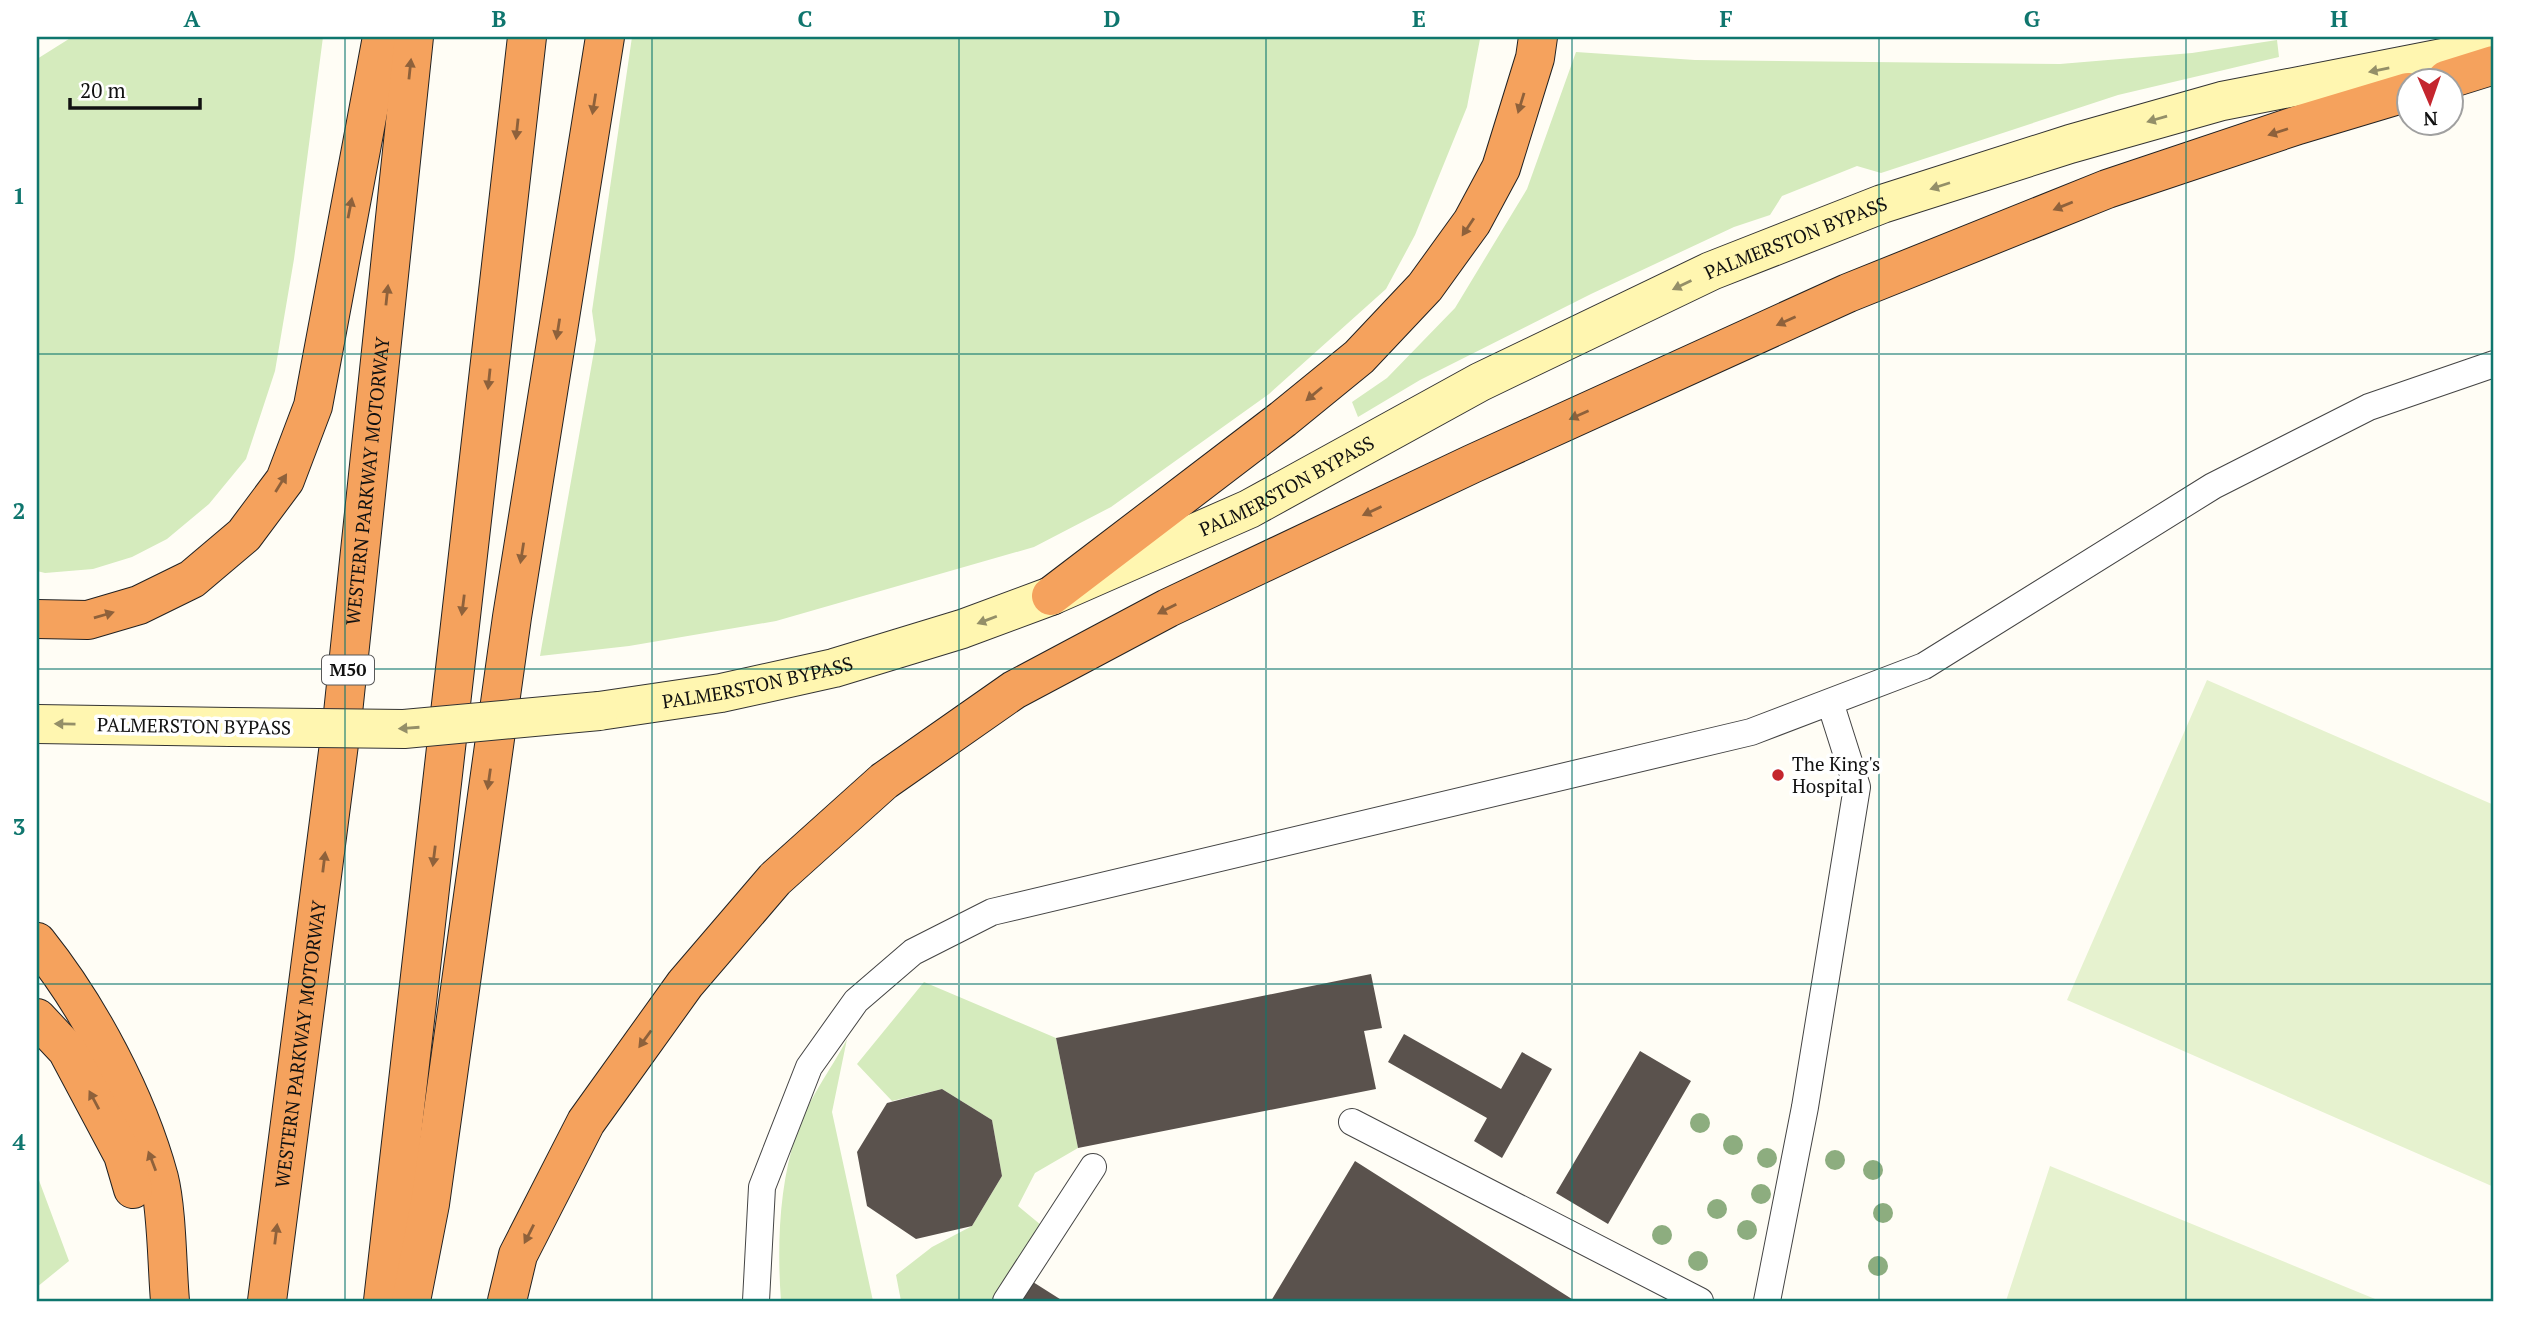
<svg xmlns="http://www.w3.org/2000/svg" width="2531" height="1338" viewBox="0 0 2531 1338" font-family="'PT Serif',serif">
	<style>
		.green { fill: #d5ebbd }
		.pitch { fill: #e6f2cf }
		.building { fill: #5a524d }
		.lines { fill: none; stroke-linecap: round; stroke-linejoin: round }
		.lane-casing { stroke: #444; stroke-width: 28 }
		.secondary-casing { stroke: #333; stroke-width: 40 }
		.highway-casing { stroke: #222; stroke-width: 40 }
		.lane { stroke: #fff; stroke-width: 26 }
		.secondary { stroke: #fff6b0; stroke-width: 38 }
		.highway { stroke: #f5a25d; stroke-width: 38 }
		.secondary-bridge-casing { stroke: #333; stroke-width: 40; stroke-linecap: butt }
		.secondary-bridge { stroke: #fff6b0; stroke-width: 38 }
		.tree { fill: #8dad7f }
		.oneway { fill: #8e613b }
		.oneway2 { fill: #948f68 }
		.grid { fill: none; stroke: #0f766e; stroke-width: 2; stroke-opacity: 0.55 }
		.poi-dot { fill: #c4262e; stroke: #fff; stroke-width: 2.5 }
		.labels { text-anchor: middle; stroke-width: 7; stroke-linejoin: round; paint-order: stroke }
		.shield { fill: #fff; stroke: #585858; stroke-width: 2 }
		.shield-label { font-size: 18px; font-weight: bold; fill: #111 }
		.street-label { font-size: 19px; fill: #111; stroke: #fff }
		.poi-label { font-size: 19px; fill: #111; stroke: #fff; text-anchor: start }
		.neatline { fill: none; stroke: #0f766e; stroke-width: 2.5 }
		.grid-label { font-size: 23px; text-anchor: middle; font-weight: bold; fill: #0f766e }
	</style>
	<rect width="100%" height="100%" fill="#fffdf5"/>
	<path class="green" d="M72,37H323L294,259L275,371L246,459L209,504L167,539L132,557L93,569L45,573L37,571V59Z
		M632,37H1466L1480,39L1467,107L1415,235L1386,289L1269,394L1111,507L1034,547L776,621L629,646L540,656L596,340L592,311Z
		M2277,40L2279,57L2118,95L1881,173L1857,166L1782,196L1770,215L1734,227L1591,294L1420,380L1358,417L1352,402L1387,378L1455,308L1527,189L1576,52L1695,60L2060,64L2192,53Z
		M924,982L1056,1038L1078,1148L1035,1173L1018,1206L1041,1225L993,1301H901L896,1275L932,1247L972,1226L1002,1176L992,1120L942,1089L892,1101L857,1064Z
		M847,1039L832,1112L873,1301H781C777,1248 779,1186 796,1135C805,1104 832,1068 847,1039Z
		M37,1175L69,1261L37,1287Z"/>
	<path class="pitch" d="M2207,680L2494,805V1187L2067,1000Z
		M2050,1166L2380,1301H2006Z"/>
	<path class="building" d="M1371,974L1382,1028L1364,1031L1376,1089L1078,1148L1056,1038Z
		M1404,1034L1501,1089L1522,1052L1552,1069L1502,1158L1474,1141L1487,1118L1388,1062Z
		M1640,1051L1691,1081L1608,1224L1556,1193Z
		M942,1089L992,1120L1002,1176L972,1226L916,1239L867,1206L857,1152L887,1103Z
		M1355,1161L1575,1301H1271Z
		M1033,1282L1063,1301H1021Z"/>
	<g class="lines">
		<g class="lane-casing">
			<path id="lane" d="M1352,1122L1700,1301
				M756,1301L762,1187L809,1067L856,1001L913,952L992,912L1751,732L1924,666L2213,486L2369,407L2494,364
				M1006,1301L1093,1167
				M1767,1301L1805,1107L1857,787L1830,702"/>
		</g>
		<g class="secondary-casing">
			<g id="secondary">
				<path id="s1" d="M599,711L721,693L834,668L962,629L1051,596L1249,509L1480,382L1711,271L1882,204L2070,144L2222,101L2494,48"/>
				<path d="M37,724L231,727"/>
			</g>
		</g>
		<g class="highway-casing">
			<g id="highway">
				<path d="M2446,80L2494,65"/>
				<path d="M1051,596L1283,419L1359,357L1425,287L1472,222L1501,168L1535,58L1538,37"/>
				<path d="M37,619L88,620L139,605L192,579L244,535L285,480L313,406L382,37"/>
				<path d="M37,942C89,1007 137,1097 159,1178C167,1210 167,1267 170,1301"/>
				<path d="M37,1018L67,1050L123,1155L133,1189"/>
				<path id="s2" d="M267,1301L343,713L414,37"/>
				<path d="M383,1301L527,37"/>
				<path d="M411,1301L430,1204L512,617L605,37"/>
				<path d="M507,1301L518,1255L586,1122L685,984L775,879L884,781L1014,690L1168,608L1472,464L1848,293L2107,189L2298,125L2408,92"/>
			</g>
		</g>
		<use href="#lane" class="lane"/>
		<use href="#secondary" class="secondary"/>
		<use href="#highway" class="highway"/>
		<g class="secondary-bridge-casing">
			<path id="secondary-bridge" d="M231,727L404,729L599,711"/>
		</g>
		<use href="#secondary-bridge" class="secondary-bridge"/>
	</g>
	<g class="tree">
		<circle cx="1700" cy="1123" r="10"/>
		<circle cx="1733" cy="1145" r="10"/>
		<circle cx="1767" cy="1158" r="10"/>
		<circle cx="1835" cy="1160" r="10"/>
		<circle cx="1873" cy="1170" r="10"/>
		<circle cx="1761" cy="1194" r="10"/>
		<circle cx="1717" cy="1209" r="10"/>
		<circle cx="1883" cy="1213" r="10"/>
		<circle cx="1747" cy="1230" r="10"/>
		<circle cx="1662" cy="1235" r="10"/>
		<circle cx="1698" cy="1261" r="10"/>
		<circle cx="1878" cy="1266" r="10"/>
	</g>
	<defs><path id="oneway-solid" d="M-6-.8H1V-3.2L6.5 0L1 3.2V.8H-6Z" transform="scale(1.75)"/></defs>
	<g class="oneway">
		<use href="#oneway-solid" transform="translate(410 69) rotate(-84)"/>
		<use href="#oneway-solid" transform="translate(1521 103) rotate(107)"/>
		<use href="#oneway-solid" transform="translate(594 104) rotate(99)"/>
		<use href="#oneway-solid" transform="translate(517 129) rotate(96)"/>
		<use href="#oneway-solid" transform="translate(2278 132) rotate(162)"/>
		<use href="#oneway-solid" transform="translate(2063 206) rotate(158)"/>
		<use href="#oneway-solid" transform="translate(350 208) rotate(-79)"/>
		<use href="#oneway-solid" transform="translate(1468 227) rotate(124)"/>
		<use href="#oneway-solid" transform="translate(387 295) rotate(-84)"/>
		<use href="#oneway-solid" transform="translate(1786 321) rotate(156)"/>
		<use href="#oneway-solid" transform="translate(558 329) rotate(99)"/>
		<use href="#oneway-solid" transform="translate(489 379) rotate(96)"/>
		<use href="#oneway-solid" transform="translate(1314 394) rotate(140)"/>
		<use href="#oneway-solid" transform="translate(1579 415) rotate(156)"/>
		<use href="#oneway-solid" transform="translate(281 483) rotate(-58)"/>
		<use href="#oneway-solid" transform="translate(1372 511) rotate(155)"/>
		<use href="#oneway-solid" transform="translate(522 553) rotate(99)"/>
		<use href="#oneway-solid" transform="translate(463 605) rotate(97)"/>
		<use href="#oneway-solid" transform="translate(1167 609) rotate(153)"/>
		<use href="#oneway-solid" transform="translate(104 615) rotate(-16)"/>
		<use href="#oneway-solid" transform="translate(489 779) rotate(98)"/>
		<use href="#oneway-solid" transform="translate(434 856) rotate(97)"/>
		<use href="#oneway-solid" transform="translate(324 862) rotate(-83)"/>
		<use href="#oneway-solid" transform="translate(645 1039) rotate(126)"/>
		<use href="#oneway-solid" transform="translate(94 1100) rotate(-118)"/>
		<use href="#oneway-solid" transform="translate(152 1161) rotate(-111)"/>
		<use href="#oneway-solid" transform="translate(276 1234) rotate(-83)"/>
		<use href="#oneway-solid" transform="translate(529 1234) rotate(117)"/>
	</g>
	<g class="oneway2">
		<use href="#oneway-solid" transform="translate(2379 70) rotate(169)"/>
		<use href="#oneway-solid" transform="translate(2157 119) rotate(164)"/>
		<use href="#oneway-solid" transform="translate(1940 186) rotate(162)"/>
		<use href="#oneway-solid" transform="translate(1682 285) rotate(154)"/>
		<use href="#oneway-solid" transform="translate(987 620) rotate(159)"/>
		<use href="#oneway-solid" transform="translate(65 724) rotate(-179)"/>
		<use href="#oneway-solid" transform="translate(409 728) rotate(176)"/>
	</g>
	<path class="grid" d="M345,37V1301M652,37V1301M959,37V1301M1266,37V1301M1572,37V1301M1879,37V1301M2186,37V1301M37,354H2494M37,669H2494M37,984H2494"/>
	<circle class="poi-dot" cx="1778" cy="775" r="7"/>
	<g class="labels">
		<rect class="shield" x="322" y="655.5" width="52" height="29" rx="5"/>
		<g class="shield-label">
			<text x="348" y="676">M50</text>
		</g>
		<g class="street-label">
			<text dy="7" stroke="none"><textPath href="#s1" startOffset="1295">PALMERSTON BYPASS</textPath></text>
			<text dy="7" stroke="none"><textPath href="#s2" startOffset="826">WESTERN PARKWAY MOTORWAY</textPath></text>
			<text dy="7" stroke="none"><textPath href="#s1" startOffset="728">PALMERSTON BYPASS</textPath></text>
			<text dy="7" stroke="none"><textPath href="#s1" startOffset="161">PALMERSTON BYPASS</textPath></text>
			<text transform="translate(194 726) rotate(1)" y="7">PALMERSTON BYPASS</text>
			<text dy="7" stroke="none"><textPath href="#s2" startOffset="259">WESTERN PARKWAY MOTORWAY</textPath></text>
		</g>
		<g class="poi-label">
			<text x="1792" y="771">The King's<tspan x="1792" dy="22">Hospital</tspan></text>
		</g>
	</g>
	<rect width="2531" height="1338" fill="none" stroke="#ffffff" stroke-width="77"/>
	<g transform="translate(2430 102) rotate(178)"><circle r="33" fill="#ffffff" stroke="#a0a0a0" stroke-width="2"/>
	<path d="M0-5L12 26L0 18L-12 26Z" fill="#c4262e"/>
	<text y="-10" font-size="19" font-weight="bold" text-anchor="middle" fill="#111111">N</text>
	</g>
	<path d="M70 98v10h130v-10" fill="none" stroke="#111111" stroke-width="3.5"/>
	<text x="80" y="98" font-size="21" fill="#111111" stroke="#ffffff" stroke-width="5" paint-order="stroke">20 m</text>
	<rect x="38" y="38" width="2454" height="1262" class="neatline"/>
	<g class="grid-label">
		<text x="192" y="27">A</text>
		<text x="499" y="27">B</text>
		<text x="805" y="27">C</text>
		<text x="1112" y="27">D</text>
		<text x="1419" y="27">E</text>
		<text x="1726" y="27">F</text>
		<text x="2032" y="27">G</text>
		<text x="2339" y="27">H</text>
		<text x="19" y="204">1</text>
		<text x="19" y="519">2</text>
		<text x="19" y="835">3</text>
		<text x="19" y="1150">4</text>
	</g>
</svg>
